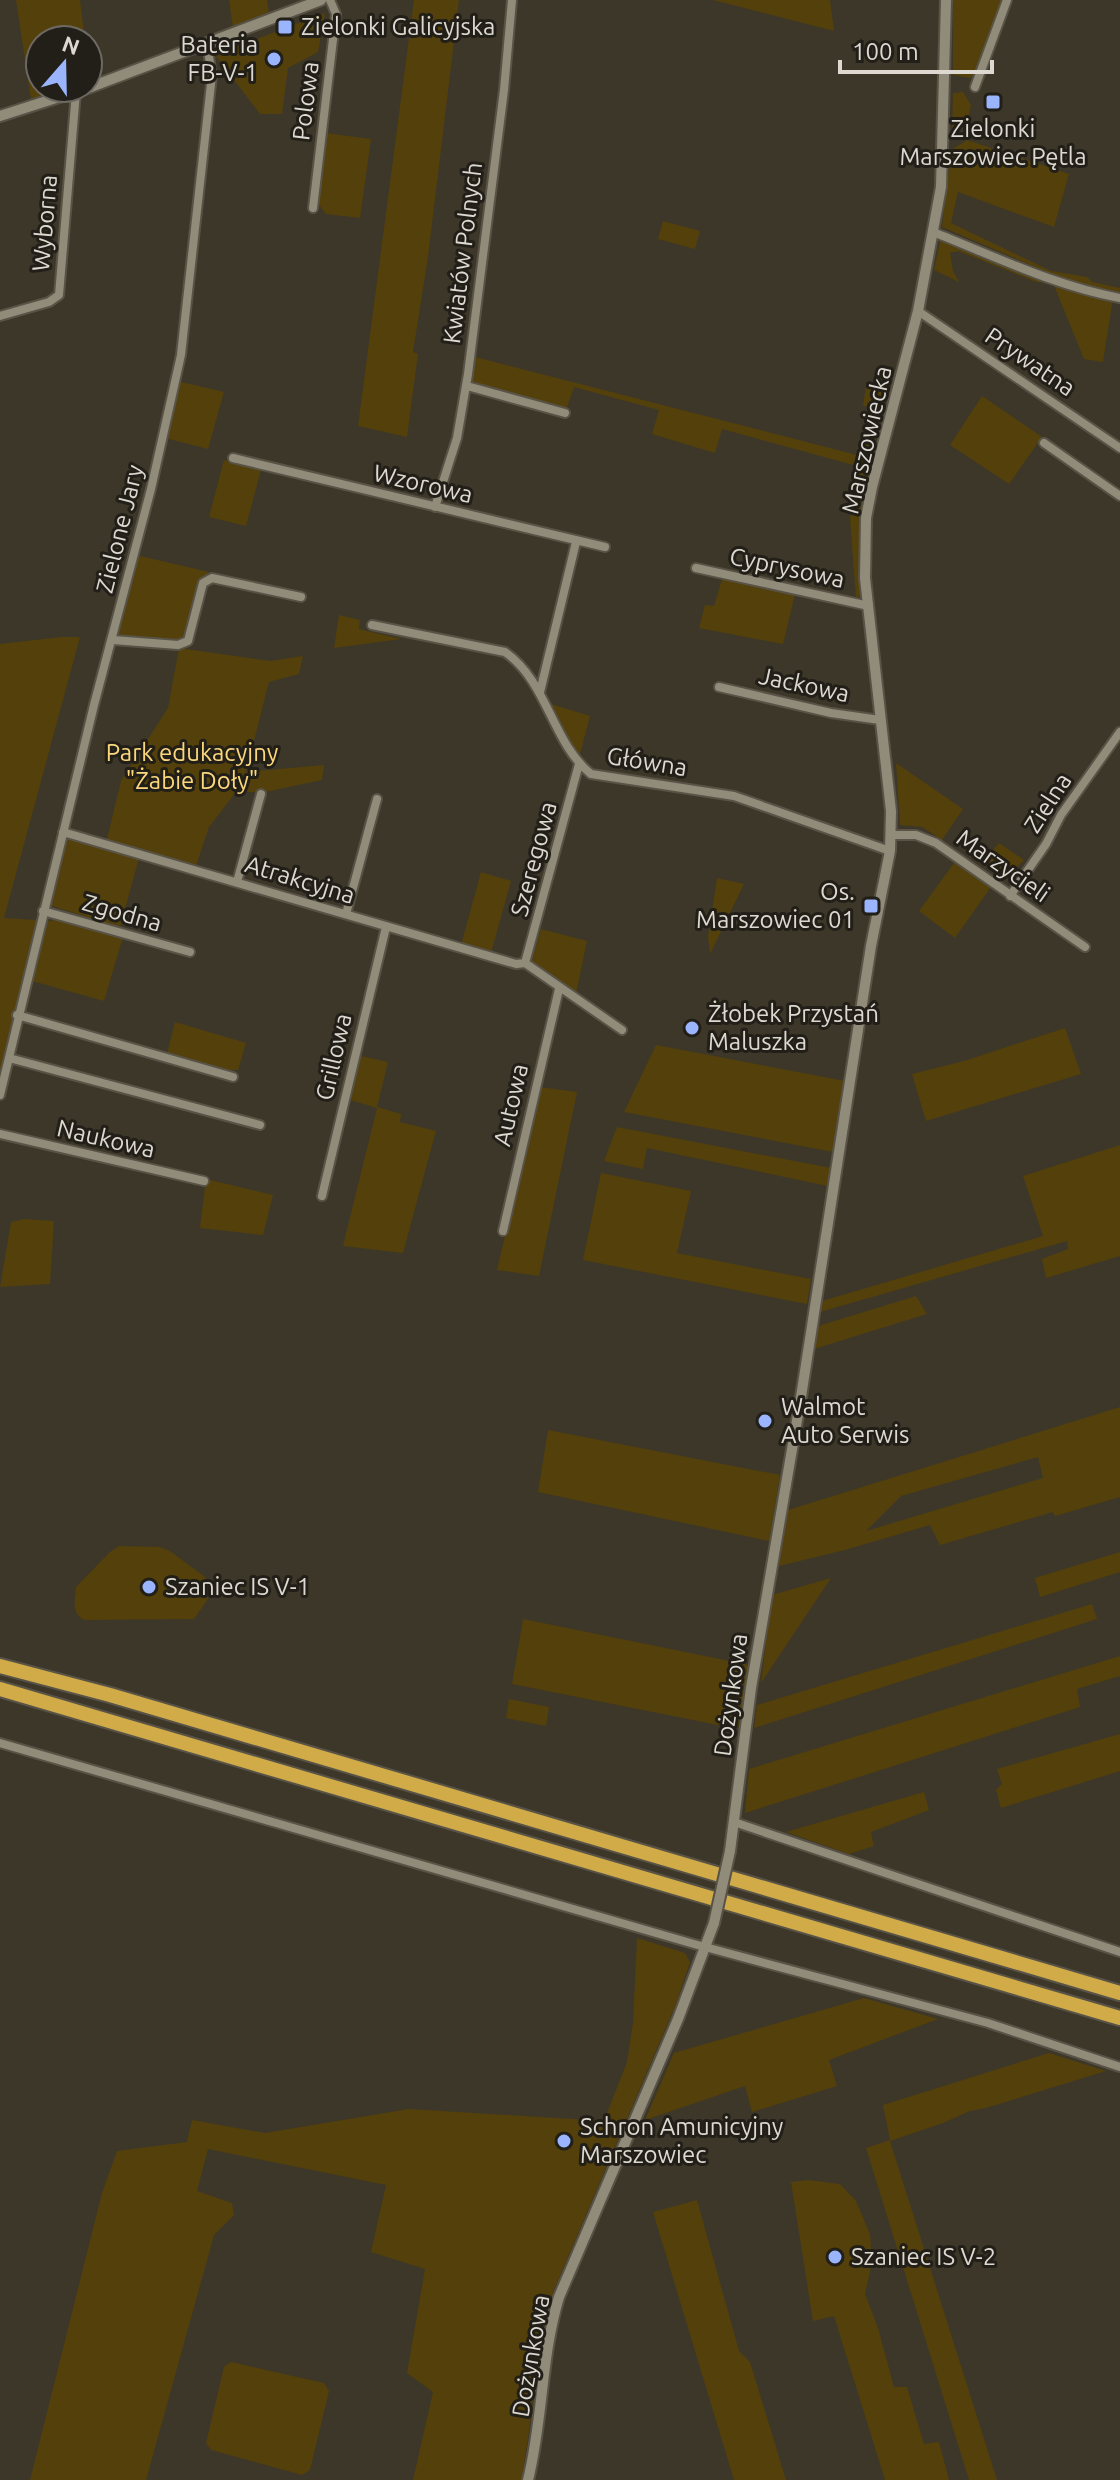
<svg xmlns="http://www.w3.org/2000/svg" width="1120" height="2480" viewBox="0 0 1120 2480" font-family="Ubuntu,sans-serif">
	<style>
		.green { fill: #53400a; fill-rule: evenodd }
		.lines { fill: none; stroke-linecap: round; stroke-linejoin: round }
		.minor-casing { stroke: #585346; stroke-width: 12 }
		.tertiary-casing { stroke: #585346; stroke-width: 14 }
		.motorway-casing { stroke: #585346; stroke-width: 18 }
		.minor { stroke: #918b7a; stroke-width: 8 }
		.tertiary { stroke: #918b7a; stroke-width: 10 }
		.motorway { stroke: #d0ab47; stroke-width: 14 }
		.tertiary-bridge-casing { stroke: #585346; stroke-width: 14; stroke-linecap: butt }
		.tertiary-bridge { stroke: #918b7a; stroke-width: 10 }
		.poi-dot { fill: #9ab5fd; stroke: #221f19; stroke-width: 3 }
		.labels { text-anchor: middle; stroke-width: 6; stroke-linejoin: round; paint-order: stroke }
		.poi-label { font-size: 24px; fill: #ddd9d0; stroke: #221f19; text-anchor: start }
		.street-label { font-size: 24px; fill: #ddd9d0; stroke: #221f19 }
		.park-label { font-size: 24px; fill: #fbd77c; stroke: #221f19 }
	</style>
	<rect width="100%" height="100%" fill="#3d3729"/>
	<path class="green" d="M16,0H80L85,40H40V88H66L31,99Z
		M229,0H267L269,14L233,28Z
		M414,0H459L428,257L413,352L418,354L407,437L358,426Z
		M713,0H830L834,31Z
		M953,0H1003L977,72L970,78L953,75Z
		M325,13L318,52L288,68L282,114H260L215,55Z
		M963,92L971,105L968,121L952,134L953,93Z
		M325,133L371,139L360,218L326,214L316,201Z
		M967,140L1069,174L1054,227L958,192L951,223L1051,271L1087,277L1092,282L1120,288V293L1073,283L942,227L951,150Z
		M663,221L700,231L695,249L658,239Z
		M941,237L1113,298L1103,362L1084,359L1053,283L1036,282L958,251L950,253L953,271L959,282L934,270Z
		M475,357L861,456L873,410L863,405L867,381L889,387L863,490L859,521L862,595L856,598L850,519L857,466L722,429L715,453L652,434L659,410L574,387L566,410L470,382Z
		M177,381L224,392L208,449L165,438Z
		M982,396L1042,437L1009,484L950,445Z
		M224,460L261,470L246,526L209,517Z
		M136,555L209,572C188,589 197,626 177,643L120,636L118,631Z
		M722,579L795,594L783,644L699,628L705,605L714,606Z
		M339,615L360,620L359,629L401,639L334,648Z
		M62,637H80L4,918L37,920L0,1072V644Z
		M179,648L270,661L303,656L299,674L269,682L246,772L324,765L322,780L265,792H236L209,827L196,866L107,839L121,781L168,708Z
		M551,704L590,716L579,758L553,708Z
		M896,763L963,809L942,840L922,827L900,825Z
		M67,837L139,858L120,927L49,905Z
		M999,843L1024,860L1010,875L1002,874L989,863L991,853Z
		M954,863L991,887L955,938L919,911Z
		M481,872L511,881L491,953L461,945Z
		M717,878L744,884L710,954L708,937Z
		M57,920L123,937L104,1001L32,981L48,921Z
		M541,929L587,941L576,994L531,963Z
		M175,1022L246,1043L238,1070H225L167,1054Z
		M1065,1028L1081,1074L926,1121L912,1074L964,1061Z
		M656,1045L845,1081L833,1152L624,1112Z
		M357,1055L388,1062L377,1107L401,1114L400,1122L436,1131L403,1253L343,1246L377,1108L347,1099Z
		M540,1087L577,1092L539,1276L497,1270Z
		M617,1127L831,1168L828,1186L647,1148L643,1169L604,1161Z
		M1120,1145V1256L1046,1278L1042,1259L1068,1249L1067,1241L820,1312L822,1301L1043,1236L1023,1176Z
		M601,1173L691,1191L677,1253L811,1279L807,1304L583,1260Z
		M206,1179L273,1195L263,1235L200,1228Z
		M24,1219L54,1221L50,1284L0,1287L11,1222Z
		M916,1296L927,1314L814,1349L818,1326Z
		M1120,1407V1497L1055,1516L1053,1512L940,1545L930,1525L845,1550L779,1566L788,1510ZM1038,1457L1043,1478L866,1531L901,1496Z
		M548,1430L780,1475L769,1541L538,1492Z
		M119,1546L160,1547L170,1551L205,1577L210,1591L208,1599L194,1619L84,1620C71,1613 75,1600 76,1587L110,1552Z
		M1120,1552V1572L1040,1597L1035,1578Z
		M831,1578L761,1683L772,1595Z
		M1092,1604L1097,1619L754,1728L757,1705Z
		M523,1619L749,1665L738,1729L512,1684Z
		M1120,1656V1676L1077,1689L1080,1707L745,1813L749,1769Z
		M509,1699L549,1707L546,1726L506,1718Z
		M1120,1734V1771L1001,1808L996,1790L1002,1784L997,1769Z
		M924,1792L929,1810L871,1832L874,1846L849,1854L786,1832Z
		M637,1938L685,1953L690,1962L676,2004L553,2292C534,2353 534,2417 521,2480H413L433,2392L407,2373L425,2269L371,2252L386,2185L208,2149L197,2191L232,2203L234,2215L214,2235L146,2480H30L102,2193L117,2151L187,2142L192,2120L265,2133L409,2109L604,2121L627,2062L633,2023Z
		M864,1998L938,2019L829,2060L837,2086L752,2112L745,2086L645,2120L674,2053Z
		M1049,2053L1106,2071L986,2108L970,2111L943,2123L890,2141L997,2480H969L866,2148L890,2140L883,2105Z
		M808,2180L840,2184L856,2201L870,2234L872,2262L865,2294L878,2328L894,2387H907L924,2444L939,2442L949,2480H885L834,2316L813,2321L791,2182Z
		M697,2200L739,2351L750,2362L786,2480H734L653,2212Z
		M231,2362L324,2383L329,2391L310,2470L302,2475L211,2450L206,2443L224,2367Z"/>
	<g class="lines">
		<g class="minor-casing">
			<path id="minor" d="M975,87L1007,0
				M313,208L336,14L330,0
				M933,232C994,256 1055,286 1120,298
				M918,311L1120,448
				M0,316L49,302L59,295L76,92
				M467,386L565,413
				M1044,443L1120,496
				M233,458L605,547
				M435,507L457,438L468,374L504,90L512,0
				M696,568L869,606
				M372,625L505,652C548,682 552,743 591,774L734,796L890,851
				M113,640L178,645L188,641L203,583L212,578L301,597
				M719,687L831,713L880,720
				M540,692L576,542
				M63,832L516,964L525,963
				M892,835H916L936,843L1085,947
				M237,882L261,794
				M1010,896L1046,844L1061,815L1120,732
				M43,911L190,952
				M346,914L377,799
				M525,963L579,764
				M525,963L622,1030
				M17,1015L233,1077
				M9,1058L260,1125
				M0,1095L94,705L151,489L181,355L212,75L207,45
				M0,1134L204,1181
				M322,1196L386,927
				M503,1231L559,989
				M0,1743L694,1944L988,2023L1120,2067
				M734,1822L1120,1952"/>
		</g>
		<g class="tertiary-casing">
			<path id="tertiary" d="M88,88L321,0
				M0,116L87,88
				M730,1851L751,1688L801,1397L871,946L890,851L891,811L865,578L866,518L872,487L918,311L941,187L946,0
				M528,2480C543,2420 541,2356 559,2297L678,2019L714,1923"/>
		</g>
		<g class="motorway-casing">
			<path id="motorway" d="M0,1666L110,1695L1120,1993
				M0,1689L1120,2018"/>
		</g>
		<use href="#minor" class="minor"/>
		<use href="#tertiary" class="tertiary"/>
		<use href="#motorway" class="motorway"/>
		<g class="tertiary-bridge-casing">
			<path id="tertiary-bridge" d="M714,1923L730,1851"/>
		</g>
		<use href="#tertiary-bridge" class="tertiary-bridge"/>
	</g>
	<g class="poi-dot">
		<rect x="277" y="19" width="16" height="16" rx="4"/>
		<circle cx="274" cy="59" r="8"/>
		<rect x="985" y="94" width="16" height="16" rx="4"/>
		<rect x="863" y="898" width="16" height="16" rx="4"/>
		<circle cx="692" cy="1028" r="8"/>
		<circle cx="765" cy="1421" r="8"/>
		<circle cx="149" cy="1587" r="8"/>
		<circle cx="564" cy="2141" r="8"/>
		<circle cx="835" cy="2257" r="8"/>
	</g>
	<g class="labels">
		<g class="poi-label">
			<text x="301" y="35">Zielonki Galicyjska</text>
			<text x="258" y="53" text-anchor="end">Bateria<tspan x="258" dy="28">FB-V-1</tspan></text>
			<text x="993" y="137" text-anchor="middle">Zielonki<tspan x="993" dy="28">Marszowiec Pętla</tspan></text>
			<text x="855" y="900" text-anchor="end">Os.<tspan x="855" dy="28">Marszowiec 01</tspan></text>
			<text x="708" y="1022">Żłobek Przystań<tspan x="708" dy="28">Maluszka</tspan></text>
			<text x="781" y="1415">Walmot<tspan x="781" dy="28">Auto Serwis</tspan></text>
			<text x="165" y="1595">Szaniec IS V-1</text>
			<text x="580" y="2135">Schron Amunicyjny<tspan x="580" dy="28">Marszowiec</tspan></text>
			<text x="851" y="2265">Szaniec IS V-2</text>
		</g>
		<g class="street-label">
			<text transform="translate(306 101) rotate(-83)" y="8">Polowa</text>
			<text transform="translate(45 223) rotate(-85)" y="8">Wyborna</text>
			<text transform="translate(463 253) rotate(-83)" y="8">Kwiatów Polnych</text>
			<text transform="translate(1030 362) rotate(34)" y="8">Prywatna</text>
			<text transform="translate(867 440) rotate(-77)" y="8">Marszowiecka</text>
			<text transform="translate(423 484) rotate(13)" y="8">Wzorowa</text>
			<text transform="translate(120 529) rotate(-76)" y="8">Zielone Jary</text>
			<text transform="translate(787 568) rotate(12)" y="8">Cyprysowa</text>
			<text transform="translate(804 685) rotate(12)" y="8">Jackowa</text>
			<text transform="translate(647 762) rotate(9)" y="8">Główna</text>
			<text transform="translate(1048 803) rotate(-57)" y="8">Zielna</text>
			<text transform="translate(534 859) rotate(-75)" y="8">Szeregowa</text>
			<text transform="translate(1003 866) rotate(35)" y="8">Marzycieli</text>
			<text transform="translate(300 880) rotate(17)" y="8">Atrakcyjna</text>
			<text transform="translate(122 913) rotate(16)" y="8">Zgodna</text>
			<text transform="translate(334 1057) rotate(-77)" y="8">Grillowa</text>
			<text transform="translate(511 1105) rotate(-77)" y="8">Autowa</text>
			<text transform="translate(106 1139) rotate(13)" y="8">Naukowa</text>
			<text transform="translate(731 1695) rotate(-82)" y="8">Dożynkowa</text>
			<text transform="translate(531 2356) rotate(-80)" y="8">Dożynkowa</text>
		</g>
		<g class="park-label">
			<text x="192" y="761">Park edukacyjny<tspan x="192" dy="28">"Żabie Doły"</tspan></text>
		</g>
	</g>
	<g transform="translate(64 64) rotate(20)"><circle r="38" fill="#221f19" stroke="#6d6962" stroke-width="2"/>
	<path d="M0-6L14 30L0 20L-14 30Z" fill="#9ab5fd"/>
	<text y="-12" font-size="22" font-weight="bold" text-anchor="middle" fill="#ddd9d0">N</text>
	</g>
	<path d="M840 60v12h152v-12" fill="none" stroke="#ddd9d0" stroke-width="4"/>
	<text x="852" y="60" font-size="24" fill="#ddd9d0" stroke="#221f19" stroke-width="6" paint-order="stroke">100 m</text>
</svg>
